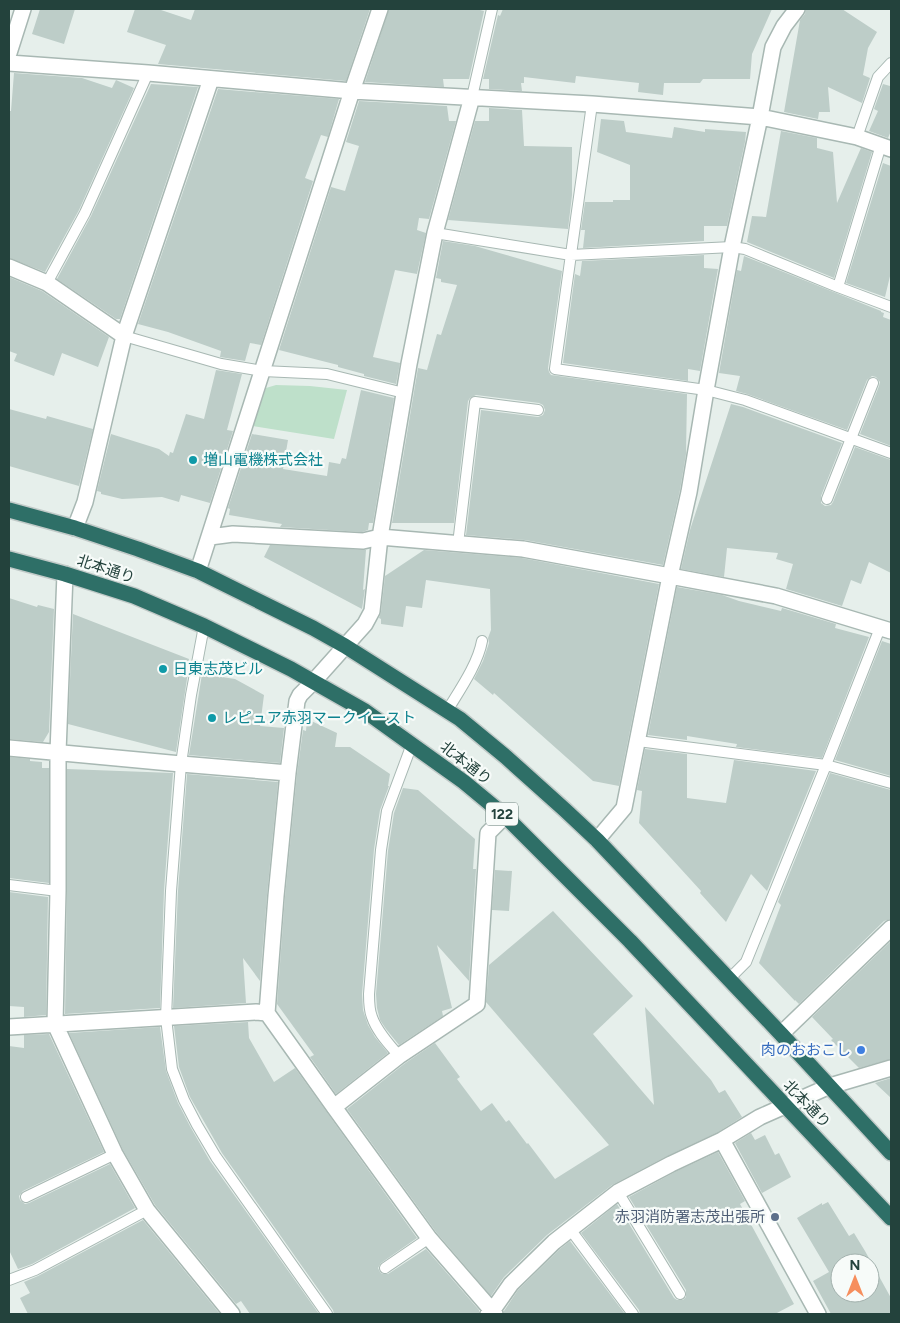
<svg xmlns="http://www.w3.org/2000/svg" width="900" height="1323" viewBox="0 0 900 1323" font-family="Figtree,'Noto Sans JP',sans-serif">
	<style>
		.green { fill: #bee0ca }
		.building { fill: #bdcdc8; fill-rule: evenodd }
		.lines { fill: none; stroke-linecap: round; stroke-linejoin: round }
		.lane-casing { stroke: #a8b8b3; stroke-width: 12 }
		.street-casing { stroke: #a8b8b3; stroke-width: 18 }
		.highway-casing { stroke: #c1cac8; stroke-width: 18 }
		.lane { stroke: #fff; stroke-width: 10 }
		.street { stroke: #fff; stroke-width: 15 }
		.highway { stroke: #2e6f67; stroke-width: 15 }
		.culture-dot { fill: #0f9aa8; stroke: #f7fbf9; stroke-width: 2 }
		.shop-dot { fill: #3f7fe0; stroke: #f7fbf9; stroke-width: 2 }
		.service-dot { fill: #5c6f8a; stroke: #f7fbf9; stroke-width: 2 }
		.labels { text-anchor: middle; stroke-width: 4.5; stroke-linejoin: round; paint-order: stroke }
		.shield { fill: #f7fbf9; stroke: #637a75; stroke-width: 1 }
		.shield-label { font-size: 14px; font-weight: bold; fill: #23423c }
		.culture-label { font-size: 15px; fill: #0d838f; stroke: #f7fbf9; text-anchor: start }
		.street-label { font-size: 15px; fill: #23423c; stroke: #f7fbf9 }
		.shop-label { font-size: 15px; fill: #366cbe; stroke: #f7fbf9; text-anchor: end }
		.service-label { font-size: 15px; fill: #4e5e75; stroke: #f7fbf9; text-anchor: end }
	</style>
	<rect width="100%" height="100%" fill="#e6efeb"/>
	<path class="green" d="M276,385L310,386L347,390L334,439L253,426L266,388Z"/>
	<path class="building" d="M40,9H75L64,44L32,34Z
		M135,9H158L191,20L195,9H370L346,81L158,64L166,45L127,32Z
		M389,9H476L484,11L469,79H443L444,87L365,82Z
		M503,9H579L584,10L772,9L752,54L750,79H703L700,83H664L663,95L638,92L639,83L576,76L575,83L524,77V83H521L522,91L489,89V79H483L498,15L500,16Z
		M806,9H842L877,32L868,48L863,75L870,78L862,103L828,87L830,112H819L818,119L784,112L800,20L805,14Z
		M14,73L82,78L112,88L116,80L134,88L79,210L45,272L9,258V111H11Z
		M891,83V131L888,138L869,131L878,111L874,109L883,84L890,86Z
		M151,84L198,87L120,319H116L57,279L91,216Z
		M218,89L339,99L328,137L321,135L305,178L313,181L261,345L250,343L245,361L220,357L221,351L168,332L138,324Z
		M359,101L447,106L449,121H456L429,219L419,218L417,230L426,233L417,274L395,270L373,357L400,363L396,384L364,376V374L338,367V365L279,350L331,187L345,191L359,146L346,142Z
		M489,108L522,110L524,146L572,147V195L568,229L448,220L475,121H489Z
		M601,119L624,121L626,132L672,138L674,127L705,132V129L746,132L745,142L727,226H704V241L583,248L585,230H581L585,202H613V200H630V165L597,152Z
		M781,131L817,138V148L833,152L837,203L861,148L872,152L834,278L747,242L752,216L766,217Z
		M883,163L891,166V272L885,297L846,283Z
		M443,241L475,246L562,271L548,368L549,372L551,375L687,394L686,454L680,490L663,565L525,540L466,535L481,410L538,417L543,415L545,410L543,405L539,403L476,395L470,398L468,401L454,523H392L418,368L427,370L437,334L441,335L457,285L441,282V279L436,278Z
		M704,255V268L718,269L700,371L688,369V381L563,363L575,274L580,276L582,261Z
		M744,256L881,311V312L884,313L883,317L891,320V446L860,434L879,386L880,382L876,377L872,376L867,380L847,430L747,394L736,391L740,376L719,373L737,270L741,271Z
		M9,277L42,291L109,337L98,367L62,353L54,376L14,361L17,354L9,351Z
		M216,370L242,374L227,430L233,431L210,503L181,495L179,502L162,497L122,499L101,494V492L97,491L111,434L159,449L169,456L170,452L173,453L186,414L204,419Z
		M361,390L394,398L373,523H369L368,530L362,532L280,527L282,524L229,515L230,509L228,508L252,434L288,440L283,469L327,476L329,462L340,464L342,458L346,459Z
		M731,404L743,407L842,443L821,496V503L825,506L831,505L833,502L855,447L891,460V573L869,562L861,584L851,580L842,606L786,589L793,564L776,559L778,553L727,548L724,577L681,569L690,530Z
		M9,409L46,419L47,416L93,429L79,486L9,466Z
		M270,545L366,550L363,590L365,589L362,609L264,557Z
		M424,550L522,558L659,584L619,786L593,781L494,693L493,695L474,679L483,661L489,643L488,638L491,630L490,589L426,580L422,608L406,606L403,627L381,624V619L379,618L381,612L385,576Z
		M677,587L722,595L739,601L781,611L782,608L836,624L835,628L869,637L822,758L736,747L737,744L687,736V740L648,735Z
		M9,598L37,607L38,605L54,609L49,732L43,742L9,739Z
		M73,614L189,659L186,671L188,672L176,752L68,724Z
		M882,641L891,644V776L835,760Z
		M202,674L235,679L264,695L260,726L284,728L280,763L189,755Z
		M307,719L337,733L335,747H350L390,774L388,786H389L380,810L374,849L362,994L363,1010L368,1025L375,1037L388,1053L336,1094L310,1057L314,1055L277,1004L285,897L297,774L303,730L306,731Z
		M645,749L687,754V798L726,803L734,760L816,771L767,891L751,874L726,922L700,893L701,891L639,823L642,791L637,790Z
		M9,757L30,759V761L42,762V768H49V883L9,878Z
		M67,769L173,773L164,890L160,1008L65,1014L67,891Z
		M830,773L891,790V919L884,921L799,1004L795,1000V1001L759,963L781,905L778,902Z
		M187,774L278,782L267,895L260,981L243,958L246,1003L173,1008L178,891Z
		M403,788L418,790L475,839L473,869H476L469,981L437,945L452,1008L442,1011L443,1016L399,1045L386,1029L380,1020L377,1008L376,994L388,851L394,813Z
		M495,870L512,871L509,911L492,910Z
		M9,892L48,897L46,1015L24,1017V1007L9,1006Z
		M553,911L633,996L593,1034L654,1105L645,1007L711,1080L719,1093L725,1090L742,1117L718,1132L667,1156L612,1185L547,1235L504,1277L491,1296L436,1232L347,1109L404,1064L435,1043L460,1077L457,1079L481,1111L492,1103L506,1122L509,1120L527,1144L528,1143L555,1179L609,1145L486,1002L489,965Z
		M891,941V1059L859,1068L831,1040L833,1039L812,1017Z
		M248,1022L249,1038L274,1082L295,1068L417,1238L381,1263L378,1268L380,1272L382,1274H388L426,1249L479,1310V1314H334L333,1310L222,1153L190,1097L179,1067L174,1026Z
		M160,1027L166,1071L178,1103L191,1128L210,1161L319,1314H250L241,1301L236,1304L155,1205L123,1150L69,1033Z
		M49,1034L104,1152L23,1191L19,1196L20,1200L25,1204L29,1203L110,1164L135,1208L32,1264L18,1269L9,1250V1046L24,1048V1035Z
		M891,1078V1098L875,1083Z
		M751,1133L755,1140L765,1135L775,1155L779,1153L791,1177L762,1193L735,1143Z
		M718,1152L745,1201L740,1204L794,1304L775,1314H640L639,1310L581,1233L617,1204L674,1298L677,1300H683L686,1297V1290L629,1197L675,1172Z
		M828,1202L849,1236L854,1233L865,1251L891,1298V1314H831L813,1281L829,1272L797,1218L822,1203V1205ZM840,1263H870V1293H840Z
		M143,1220L220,1314H28L20,1298L30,1293L24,1282L38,1276Z
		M570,1241L625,1314H504V1311L518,1290L560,1249Z"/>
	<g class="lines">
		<g class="lane-casing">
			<path id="lane" d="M472,97L492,9
				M592,104L555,369L706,390L745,400L891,453
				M857,137L878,77L891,63
				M435,233L571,255L732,247L745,249L838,287L891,307
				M47,283L85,213L148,73
				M838,287L881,145
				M124,336L221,364L263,371L327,374L404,393
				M827,499L873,383
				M458,544L475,402L538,410
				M204,626L191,695L181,764L171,891L166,1018L172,1069L184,1100L197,1125L216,1157L327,1314
				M447,711C459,691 478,664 482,641
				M638,741L826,765L891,783
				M9,885L58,891
				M728,980L746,962L826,765L880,628
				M399,1056C390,1045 377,1032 372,1017C369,1010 369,1002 369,994L381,850L387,811L412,744
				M618,1192L680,1294
				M26,1197L115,1154
				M570,1229L633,1314
				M385,1268L429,1238
				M9,1280L35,1270L147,1210"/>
		</g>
		<g class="street-casing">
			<path id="street" d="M9,53L23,9
				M9,63L148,73L352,91L592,104L760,117L857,137L891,149
				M472,97L435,233L409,364L380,537L372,611L365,624L314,681L300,695L297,701L288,773L276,896L267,1013L334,1107L429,1238L495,1314
				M9,267L47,283L124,336
				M75,528L85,502L124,336L211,79
				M210,537L233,534L363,541L380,537L523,549L670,576L776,596L891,631
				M198,571L352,91L380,9
				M65,574L58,752V891L55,1024L115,1154L147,1210L232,1314
				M9,748L181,764L288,773
				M597,840L624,808L670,576L689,492L706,390L732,247L760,117L773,47L784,26L797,9
				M9,1027L256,1012L267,1013
				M781,1034L891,928
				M334,1107L399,1056L477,1004L488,833L505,816
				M722,1140L818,1314
				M488,1314L492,1311L511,1284L554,1242L618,1192L671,1164L722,1140L760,1117L830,1086L891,1068"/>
		</g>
		<g class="highway-casing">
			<path id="highway" d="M9,510L75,528L138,549L198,571L313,628L345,646L460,719L506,757L565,810L597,840L781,1034L891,1153
				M9,559L65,574L134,596L204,626L291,669L365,711L464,782L505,816L630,941L891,1218"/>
		</g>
		<use href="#lane" class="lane"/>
		<use href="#street" class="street"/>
		<use href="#highway" class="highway"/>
	</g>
	<g class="culture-dot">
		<circle cx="193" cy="460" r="5"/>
		<circle cx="163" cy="669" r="5"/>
		<circle cx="212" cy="718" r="5"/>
	</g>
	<circle class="shop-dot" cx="861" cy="1050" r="5"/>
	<circle class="service-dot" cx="775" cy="1217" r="5"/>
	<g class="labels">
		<rect class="shield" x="486" y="802.5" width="32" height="23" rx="4"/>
		<g class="shield-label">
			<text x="502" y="819">122</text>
		</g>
		<g class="culture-label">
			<text x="203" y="465">増山電機株式会社</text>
			<text x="173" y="674">日東志茂ビル</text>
			<text x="222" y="723">レピュア赤羽マークイースト</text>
		</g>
		<g class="street-label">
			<text transform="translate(106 569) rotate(18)" y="5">北本通り</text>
			<text transform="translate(466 763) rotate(38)" y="5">北本通り</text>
			<text transform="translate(807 1104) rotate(46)" y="5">北本通り</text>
		</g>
		<g class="shop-label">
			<text x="851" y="1055">肉のおおこし</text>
		</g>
		<g class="service-label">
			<text x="765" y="1222">赤羽消防署志茂出張所</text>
		</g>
	</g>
	<rect width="900" height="1323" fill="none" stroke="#23423c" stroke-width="20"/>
	<g transform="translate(855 1278)"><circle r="24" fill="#f7fbf9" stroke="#a2b1ad"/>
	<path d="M0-4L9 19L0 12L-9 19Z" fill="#f68e5d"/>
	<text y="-8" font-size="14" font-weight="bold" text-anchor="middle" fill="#23423c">N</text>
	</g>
</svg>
